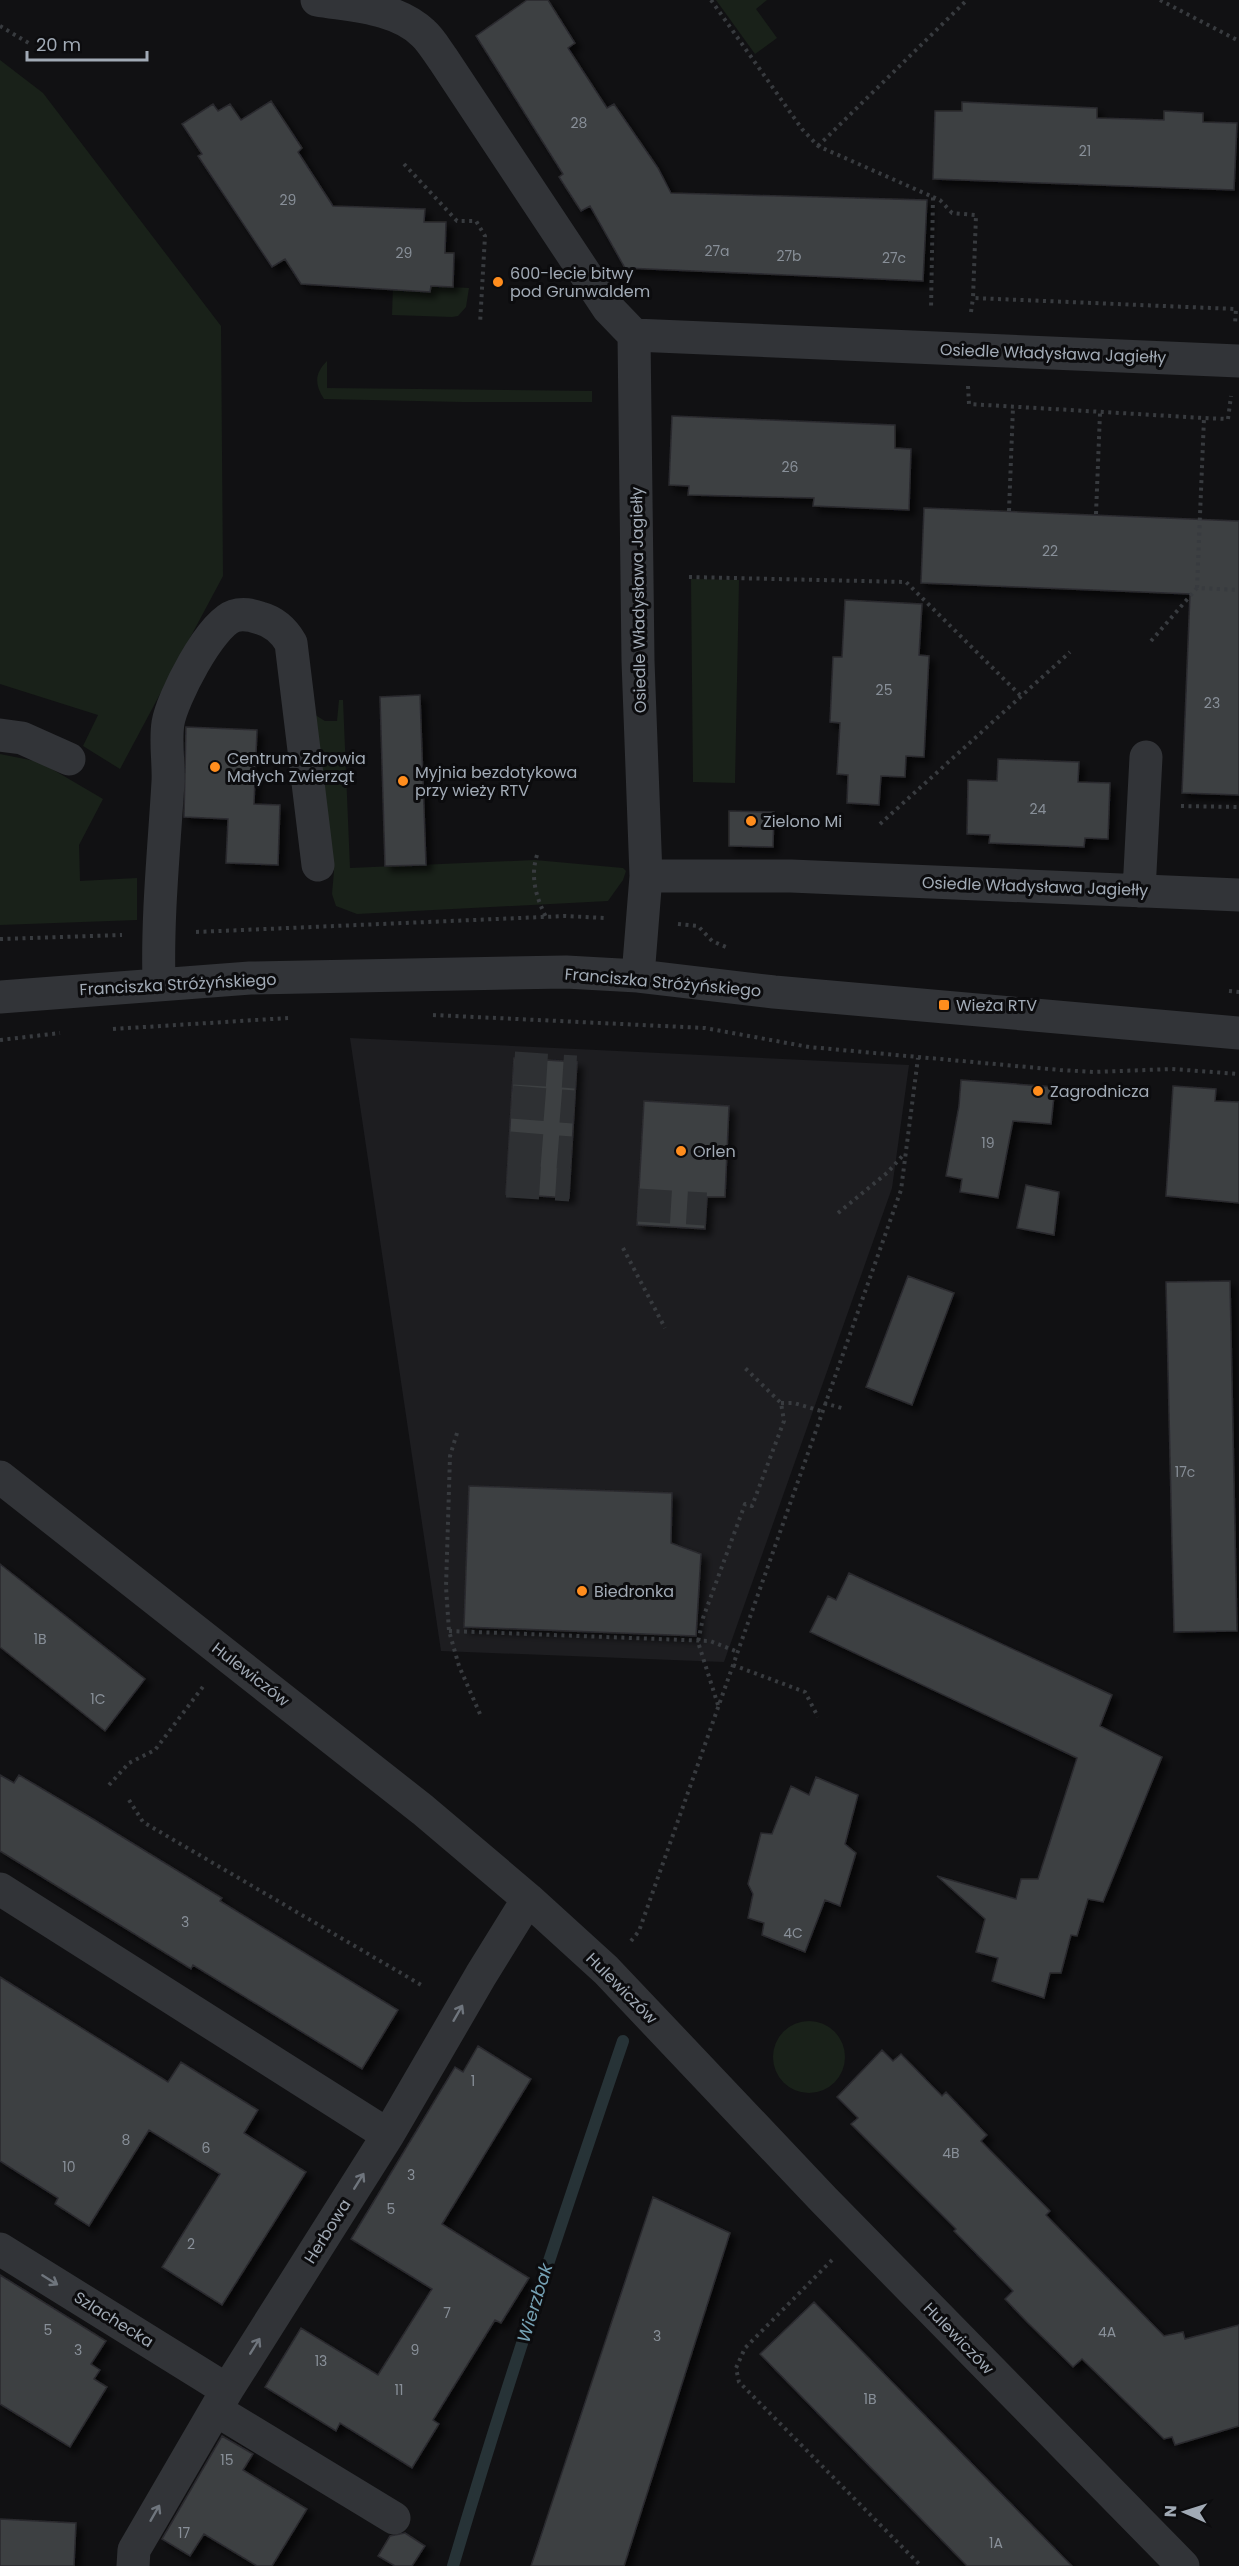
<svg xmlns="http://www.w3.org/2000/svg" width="1239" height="2566" viewBox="0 0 1239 2566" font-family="Poppins,sans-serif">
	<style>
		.built { fill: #1d1d20 }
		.green { fill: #192119 }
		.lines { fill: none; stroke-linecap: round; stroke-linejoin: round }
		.stream { stroke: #273337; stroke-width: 12 }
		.building { fill: #3d3f43; stroke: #2b2b2f; stroke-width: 1.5; filter: url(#shadow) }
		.minor-tunnel { stroke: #2e3033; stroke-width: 33; stroke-dasharray: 33 16; stroke-linecap: butt }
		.path { stroke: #383b3f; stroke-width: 4; stroke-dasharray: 3 4.5; stroke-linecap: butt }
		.minor { stroke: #323438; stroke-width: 33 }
		.oneway { stroke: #6f757d }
		.poi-dot { fill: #ff8d1d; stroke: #0c0c0e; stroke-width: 2 }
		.labels { text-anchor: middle; stroke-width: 6; stroke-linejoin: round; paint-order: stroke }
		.number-label { font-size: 14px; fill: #888f98 }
		.poi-label { font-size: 16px; fill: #a1aab5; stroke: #0c0c0e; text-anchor: start }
		.street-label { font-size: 16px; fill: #a1aab5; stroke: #0c0c0e }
		.water-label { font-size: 18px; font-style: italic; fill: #74a0b3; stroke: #0c0c0e }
	</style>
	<defs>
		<filter id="shadow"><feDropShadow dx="5.5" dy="5.5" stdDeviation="3" flood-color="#0009"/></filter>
	</defs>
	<rect width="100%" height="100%" fill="#111113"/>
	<path class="built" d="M350,1038L909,1065L892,1188L724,1662L441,1651Z"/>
	<path class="green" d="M716,0H767L756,9L777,38L755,54Z
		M0,60L43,93L221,326L223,576L120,769L83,746L98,715L0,684Z
		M393,285L410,291L430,292L431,286L469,288L466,307L458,316L452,317L392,315Z
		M327,361V388L592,391V402H462L324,399C314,384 315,373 327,361Z
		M691,579L739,580L735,783L693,782Z
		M339,700H343L350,868L535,860L623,868L626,871L623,880L608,901L357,914L336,906L332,894L334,871L312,713L325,721H337Z
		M0,754L40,762L103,799L79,845L80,881L137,878V920L0,925Z
		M773 2057a36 36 0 1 1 72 0a36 36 0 1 1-72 0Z"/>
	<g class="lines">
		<path class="stream" d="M453,2566C505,2389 564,2215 623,2041"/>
	</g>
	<path class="building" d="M527,0H548L575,43L568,48L607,108L614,104L658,168L671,193L927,200L923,281L625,268L590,206L581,211L559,177L563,174L476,36Z
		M271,101L302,148L298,152L333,206L425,209L424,222H446L445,253H454L453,287L431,286L430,292L301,284L285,259L272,267L198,156L202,154L182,124L213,104L218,111L230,104L241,120Z
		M962,102L1097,108V118L1164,120V111L1203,113V122L1237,123L1234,190L933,179L935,111H962Z
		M672,416L895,425V448L911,449L909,510L813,506L814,498L688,495L689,486L669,485Z
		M924,508L1239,521V795L1182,793L1190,594L921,583Z
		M845,600L922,604L919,655L929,656L924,757L906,756L905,777L881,776L879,805L847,803L848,775L837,774L840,723L830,722L833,657H842Z
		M420,695L426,865L385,866L380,697Z
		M186,727L257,730L254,804L280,805L278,865L226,863L228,819L184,817Z
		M998,759L1079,762L1078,782L1110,783L1108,839L1085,838L1084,847L989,843L990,835L967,834L968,780L997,781Z
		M729,811L774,812L773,847L729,846Z
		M514,1058L577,1062L569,1198L506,1194Z
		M961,1080L1055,1087L1051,1124L1013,1121L998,1198L960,1192L962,1179L946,1176L959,1106Z
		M1173,1086L1216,1089L1215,1101L1239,1102V1203L1166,1196Z
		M644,1101L729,1106L725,1197H707L705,1229L637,1225Z
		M1026,1185L1059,1192L1054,1235L1017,1228Z
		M908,1276L954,1293L912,1405L866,1387Z
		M1230,1281L1237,1631L1174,1632L1166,1282Z
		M469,1486L672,1493L671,1543L701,1554L696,1636L464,1627Z
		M0,1564L145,1679L105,1731L0,1647Z
		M849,1573L1112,1695L1100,1726L1162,1757L1103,1902L1088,1899L1077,1936L1071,1935L1061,1973H1050L1044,1998L992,1981L998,1958L976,1952L985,1919L937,1876L1016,1899L1021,1879H1038L1077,1758L810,1632L828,1596L836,1600Z
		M0,1775L14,1783L19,1775L93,1819L222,1898L220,1901L398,2010L362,2069L193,1965L191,1969L0,1851Z
		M816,1777L858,1795L845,1844L856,1853L840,1906L825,1900L805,1952L762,1935L764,1923L748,1918L753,1894L748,1884L761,1833L772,1834L791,1786L809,1795Z
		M0,1977L168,2082L181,2062L258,2110L244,2133L306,2172L222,2305L162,2267L220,2174L149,2130L89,2226L55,2204L58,2198L0,2161Z
		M478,2046L531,2079L442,2224L529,2278L501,2323L495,2320L433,2420L439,2424L412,2468L340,2423L336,2431L265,2387L301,2328L378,2375L432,2289L351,2239L455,2067L463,2072Z
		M882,2050L893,2061L901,2054L942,2096L946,2092L987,2135L981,2141L1050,2211L1046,2215L1164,2336L1183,2332L1185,2339L1239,2325V2426L1175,2445L1172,2437L1164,2439L1082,2359L1073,2367L1027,2322L1005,2299L1013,2291L954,2231L956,2229L851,2124L858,2118L837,2097Z
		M653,2197L730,2233L624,2566H531Z
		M0,2275L106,2341L91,2364L100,2370L94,2379L107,2387L70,2447L0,2404Z
		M814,2302L1072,2566H967L760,2354Z
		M222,2436L253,2454L243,2470L307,2509L272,2566H257L204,2534L190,2556L162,2539Z
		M0,2519L76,2523L74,2566H0Z
		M405,2533L425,2546L412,2566H395L378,2556L390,2536Z"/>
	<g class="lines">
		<path class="minor-tunnel" d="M514,1068L576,1072
			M512,1102L574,1107
			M509,1148L571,1153
			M507,1181L570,1185
			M638,1205L706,1209"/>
		<path class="path" d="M711,0L802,129L818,146L933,197L931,310
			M1160,0L1239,41
			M0,26L32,45
			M818,146L967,0
			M404,164L457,221H476L485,236L480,324
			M933,197L940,200L952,213L976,215L973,298L1236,309L1235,324
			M971,312L973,298
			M968,386L969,404L1204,418L1228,419L1231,396
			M1009,511L1013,407
			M1096,514L1100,413
			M689,577L906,582L1020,695
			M1197,588L1204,418
			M1151,641L1197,588L1239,590
			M1181,806L1239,807
			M880,824L1070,652
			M537,855C530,877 536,897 546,917
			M678,924L698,926L712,941L726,947
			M196,932L566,916L605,918
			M0,939L122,935
			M1229,991L1239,992
			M433,1015L705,1028L809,1047L1060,1070L1094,1072L1172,1069L1239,1074
			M113,1029L288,1018
			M0,1040L60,1033
			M838,1213L887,1173L905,1153
			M623,1248L665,1328
			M781,1403H794L821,1411
			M824,1403L845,1409
			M457,1433L450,1456L446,1587L449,1631L459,1666L480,1714
			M449,1631L710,1641L738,1652
			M733,1665L805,1692L818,1717
			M718,1705L698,1642L703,1618L745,1504L752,1506L784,1421L781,1403L744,1367
			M109,1785L129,1763L155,1750L205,1684
			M129,1800L143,1822L423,1986
			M631,1941L639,1931L901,1190L918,1058
			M832,2260L745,2348L736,2368L739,2382L921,2566"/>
		<path class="minor" d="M317,0C352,6 396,7 423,33C431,40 437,51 443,59L608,308L634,335
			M634,335L638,661L646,876L638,976
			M634,335L1239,361
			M0,735L22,738L69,759
			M646,876H791L1239,895
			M1139,891L1146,757
			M159,983C157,916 164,850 168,782C169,763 165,742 168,723C172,699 210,624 234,616C243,613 251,615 260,618C275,622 284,631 291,643L318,865
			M0,997L250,978L566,972L638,976L774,992L1239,1033
			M0,1477L423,1810L528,1899L606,1970L824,2200L1183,2566
			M0,1889L388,2135
			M0,2249L227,2390
			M216,2410L394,2518
			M133,2566L134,2550L227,2390L388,2135L481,1975L528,1899"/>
	</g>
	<defs><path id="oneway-shaft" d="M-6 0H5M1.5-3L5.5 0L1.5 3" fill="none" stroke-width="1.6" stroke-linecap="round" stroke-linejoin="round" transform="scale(1.5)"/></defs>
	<g class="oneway">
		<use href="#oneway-shaft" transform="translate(458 2013) rotate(-60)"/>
		<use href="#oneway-shaft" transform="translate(359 2181) rotate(-58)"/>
		<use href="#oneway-shaft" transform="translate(50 2280) rotate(32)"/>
		<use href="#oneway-shaft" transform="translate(255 2346) rotate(-58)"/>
		<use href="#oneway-shaft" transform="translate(155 2513) rotate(-60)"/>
	</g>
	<g class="poi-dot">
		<circle cx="498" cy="282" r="6"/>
		<circle cx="215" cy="767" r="6"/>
		<circle cx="403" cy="781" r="6"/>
		<circle cx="751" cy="821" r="6"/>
		<rect x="938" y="999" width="12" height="12" rx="3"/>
		<circle cx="1038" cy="1091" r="6"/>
		<circle cx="681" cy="1151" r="6"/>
		<circle cx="582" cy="1591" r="6"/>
	</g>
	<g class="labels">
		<g class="number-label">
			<text x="579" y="128">28</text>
			<text x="1085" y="156">21</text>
			<text x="288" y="205">29</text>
			<text x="717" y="256">27a</text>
			<text x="404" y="258">29</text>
			<text x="789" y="261">27b</text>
			<text x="894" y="263">27c</text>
			<text x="790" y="472">26</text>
			<text x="1050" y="556">22</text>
			<text x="884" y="695">25</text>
			<text x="1212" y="708">23</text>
			<text x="1038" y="814">24</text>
			<text x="988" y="1148">19</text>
			<text x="1185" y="1477">17c</text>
			<text x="40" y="1644">1B</text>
			<text x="98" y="1704">1C</text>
			<text x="185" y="1927">3</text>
			<text x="793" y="1938">4C</text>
			<text x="473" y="2086">1</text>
			<text x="126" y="2145">8</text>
			<text x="206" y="2153">6</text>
			<text x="951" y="2158">4B</text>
			<text x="69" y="2172">10</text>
			<text x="411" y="2180">3</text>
			<text x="391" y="2214">5</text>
			<text x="191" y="2249">2</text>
			<text x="447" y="2318">7</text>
			<text x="48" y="2335">5</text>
			<text x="1107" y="2337">4A</text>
			<text x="657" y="2341">3</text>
			<text x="78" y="2355">3</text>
			<text x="415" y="2355">9</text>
			<text x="321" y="2366">13</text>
			<text x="399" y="2395">11</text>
			<text x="870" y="2404">1B</text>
			<text x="227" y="2465">15</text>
			<text x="184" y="2538">17</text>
			<text x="996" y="2548">1A</text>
		</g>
		<g class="poi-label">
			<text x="510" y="279">600-lecie bitwy<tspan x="510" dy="18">pod Grunwaldem</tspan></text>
			<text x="227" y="764">Centrum Zdrowia<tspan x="227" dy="18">Małych Zwierząt</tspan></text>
			<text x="415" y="778">Myjnia bezdotykowa<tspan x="415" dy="18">przy wieży RTV</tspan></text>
			<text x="763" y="827">Zielono Mi</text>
			<text x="956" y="1011">Wieża RTV</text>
			<text x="1050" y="1097">Zagrodnicza</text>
			<text x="693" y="1157">Orlen</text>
			<text x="594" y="1597">Biedronka</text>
		</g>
		<g class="street-label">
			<text transform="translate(1053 353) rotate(2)" y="6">Osiedle Władysława Jagiełły</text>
			<text transform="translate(638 600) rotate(-91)" y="6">Osiedle Władysława Jagiełły</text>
			<text transform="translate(1035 886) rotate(2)" y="6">Osiedle Władysława Jagiełły</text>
			<text transform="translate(663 982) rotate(5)" y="6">Franciszka Stróżyńskiego</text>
			<text transform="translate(178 984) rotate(-3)" y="6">Franciszka Stróżyńskiego</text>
			<text transform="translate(251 1674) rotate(38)" y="6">Hulewiczów</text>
			<text transform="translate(622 1988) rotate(45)" y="6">Hulewiczów</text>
			<text transform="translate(327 2231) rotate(-58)" y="6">Herbowa</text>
			<text transform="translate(114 2319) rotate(32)" y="6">Szlachecka</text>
			<text transform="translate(959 2338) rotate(46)" y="6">Hulewiczów</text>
		</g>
		<g class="water-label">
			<text transform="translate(535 2303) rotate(-73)" y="6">Wierzbak</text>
		</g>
	</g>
	<g transform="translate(1185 2512) rotate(273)" stroke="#0c0c0e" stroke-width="4.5" paint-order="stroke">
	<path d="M0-4.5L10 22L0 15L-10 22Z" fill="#a1aab5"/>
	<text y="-9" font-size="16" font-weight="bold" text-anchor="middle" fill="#a1aab5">N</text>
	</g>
	<path d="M27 51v9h120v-9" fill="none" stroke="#a1aab5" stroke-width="3"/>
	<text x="36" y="51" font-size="18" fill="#a1aab5" stroke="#0c0c0e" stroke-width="4.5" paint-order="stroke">20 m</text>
</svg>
